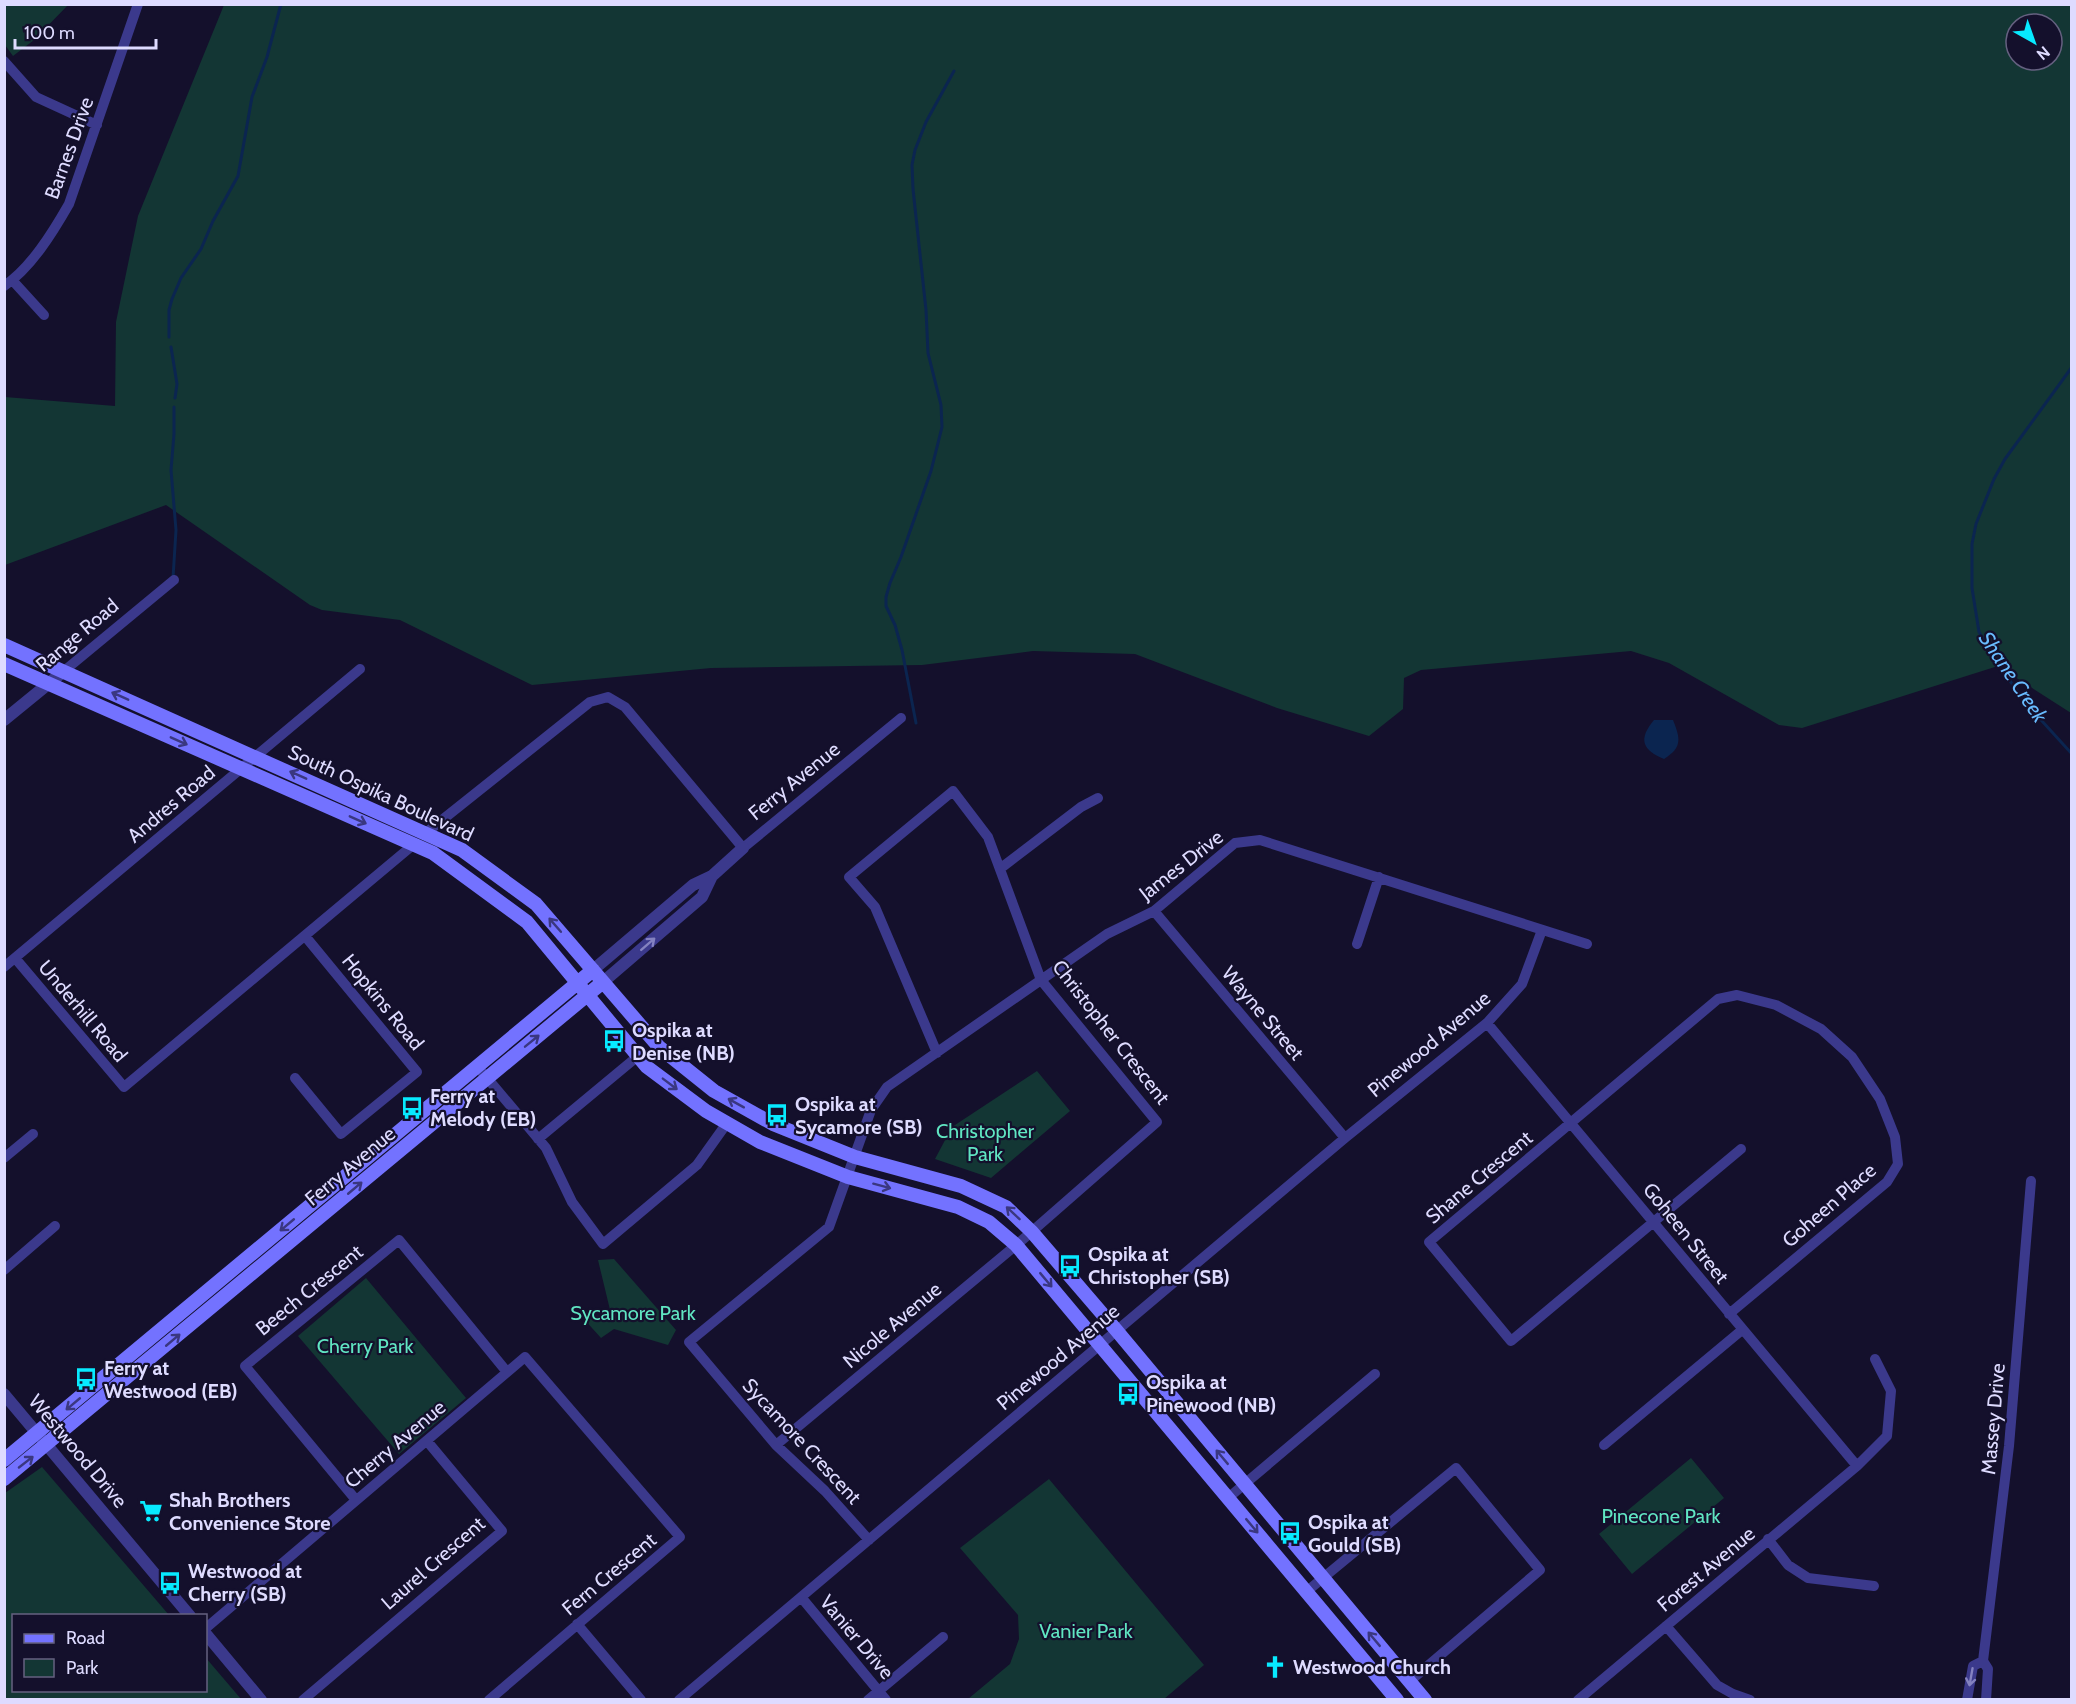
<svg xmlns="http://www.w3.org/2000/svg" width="2076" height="1704" viewBox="0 0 2076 1704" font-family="Cabin,sans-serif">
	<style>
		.green { fill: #133634; fill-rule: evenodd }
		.water { fill: #0b2550 }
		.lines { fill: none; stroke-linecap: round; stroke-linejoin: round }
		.stream { stroke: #0b2550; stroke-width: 3 }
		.minor { stroke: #3b398c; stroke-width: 10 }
		.tertiary { stroke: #3b398c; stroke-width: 12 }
		.secondary { stroke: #7372ff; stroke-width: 14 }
		.oneway { stroke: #3a3780 }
		.oneway2 { stroke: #8482c0 }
		.labels { text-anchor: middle; stroke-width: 4.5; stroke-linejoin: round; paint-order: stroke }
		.street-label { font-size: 20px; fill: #dedbff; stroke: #14102c }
		.poi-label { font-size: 20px; font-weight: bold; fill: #dedbff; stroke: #14102c; text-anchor: start }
		.park-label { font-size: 20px; fill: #60e5c2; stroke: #14102c }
		.water-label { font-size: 21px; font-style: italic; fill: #69bcff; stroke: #14102c }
	</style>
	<rect width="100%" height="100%" fill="#14102c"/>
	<path class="green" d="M4,5L5,4L68,5L34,40L13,56L5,45Z
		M224,5H2071V713L1998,666L1802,728L1779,725L1669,663L1631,651L1421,670L1404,678L1403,709L1369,736L1277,708L1135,654L1033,651L922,665L711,668L532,685L400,620L322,610L310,605L166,505L5,565V397L115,406L116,322L138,216ZM2016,24H2052V60H2016Z
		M1037,1071L1070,1111L991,1178L935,1159L952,1127Z
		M614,1259L676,1330L668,1345L614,1329L601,1338L583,1318L611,1314L598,1260Z
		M366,1278L466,1398L399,1454L298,1336Z
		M1691,1458L1724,1498L1632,1574L1599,1534Z
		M42,1467L169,1615L14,1616V1690H206V1658L241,1699H5V1493Z
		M1049,1479L1204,1665L1164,1699H968L1010,1664L1019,1639L1018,1615L960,1548Z"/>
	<path class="water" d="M1654,720H1673C1680,738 1683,747 1664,759C1642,750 1638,739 1654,720Z"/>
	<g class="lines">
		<path class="stream" d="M169,337V310L172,299L181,278L201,249L213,221L238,176L252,97L267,57L281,4
			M171,347L177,384L175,398
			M2072,367L2005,459L1994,479L1976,524L1972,544V588L1979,632L2004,673L2031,709L2072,754
			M173,578L176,530L171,470L174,434V407
			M916,723L902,650L895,625L886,606V597L890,583L901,557L931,471L942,427L941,405L928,353L926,310L913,189L912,165L915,150L926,122L954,71"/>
		<path class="minor" d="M4,61L36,97L97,125
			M13,281L44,315
			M4,286C31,268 53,232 69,204L138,4
			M64,671L174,580
			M427,832L590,702L608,697L625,707L743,848L901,718
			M1001,868L1081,807L1098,798
			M1154,911L1345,1138
			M1357,944L1379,877
			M15,958L124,1087L413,845
			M4,967L360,669
			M1487,1023L1857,1466
			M477,1066L546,1148L572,1202L603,1244L697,1165L727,1123
			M295,1078L341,1134L417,1072L305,936
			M538,1139L638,1056
			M4,1158L33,1134
			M4,1270L55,1226
			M1729,1314L1887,1182L1898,1164L1895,1137L1880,1099L1852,1057L1821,1029L1776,1005L1737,995L1718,999L1429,1242L1511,1341L1741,1149
			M776,1445L1021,1241L1157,1122L1041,980L988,837L953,791L849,877L875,907L937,1053
			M1604,1445L1742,1330
			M1228,1498L1375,1374
			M356,1500L245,1366L399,1240L507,1372
			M1768,1539L1788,1565L1808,1578L1874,1586
			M869,1540L825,1491L776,1445L689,1342L829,1227L871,1110L887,1087L1107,934L1154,911L1235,843L1260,840L1587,944
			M1306,1592L1456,1468L1540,1570L1410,1681
			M801,1597L886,1700
			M577,1624L641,1700
			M1666,1626L1717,1685L1733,1694L1750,1700
			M206,1628L525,1357L680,1537L489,1700
			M303,1700L502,1531L427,1441
			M679,1700L1345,1138L1487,1023L1522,984L1542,930
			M868,1700L943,1637
			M1578,1700L1857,1466L1887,1436L1891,1391L1875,1359
			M1967,1700L1973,1666L1983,1661
			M1986,1700L1988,1669L1983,1661L2009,1446L2031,1181"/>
		<path class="tertiary" d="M4,720L64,671
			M593,970L693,885L712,876L743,848
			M603,982L702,897L712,876
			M4,1394L190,1616
			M206,1634L261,1700"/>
		<path class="secondary" d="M4,645L462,850L536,904L659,1047L714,1091L773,1124L855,1157L961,1186L1006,1207L1032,1232L1117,1331L1425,1700
			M4,664L433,853L527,922L647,1067L706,1111L760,1142L848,1177L958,1207L989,1222L1016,1245L1397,1700
			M4,1460L593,970
			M4,1479L603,982"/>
	</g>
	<defs><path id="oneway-shaft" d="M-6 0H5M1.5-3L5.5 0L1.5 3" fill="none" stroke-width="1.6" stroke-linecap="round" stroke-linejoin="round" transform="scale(1.5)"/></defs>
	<g class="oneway">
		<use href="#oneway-shaft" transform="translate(120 696) rotate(-156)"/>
		<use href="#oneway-shaft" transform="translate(179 741) rotate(24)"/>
		<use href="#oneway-shaft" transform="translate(298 775) rotate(-156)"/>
		<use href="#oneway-shaft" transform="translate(358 820) rotate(24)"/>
		<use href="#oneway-shaft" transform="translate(555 925) rotate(-131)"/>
		<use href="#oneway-shaft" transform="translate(532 1041) rotate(-39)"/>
		<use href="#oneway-shaft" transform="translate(670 1084) rotate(37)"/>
		<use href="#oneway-shaft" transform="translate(736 1103) rotate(-151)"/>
		<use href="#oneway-shaft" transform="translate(882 1186) rotate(15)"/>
		<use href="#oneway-shaft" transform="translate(355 1188) rotate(-40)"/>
		<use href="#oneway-shaft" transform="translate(1013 1213) rotate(-137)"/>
		<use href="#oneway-shaft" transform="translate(287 1225) rotate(140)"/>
		<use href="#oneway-shaft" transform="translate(1046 1280) rotate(50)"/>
		<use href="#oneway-shaft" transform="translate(173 1340) rotate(-40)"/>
		<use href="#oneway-shaft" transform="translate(73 1404) rotate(140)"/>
		<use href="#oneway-shaft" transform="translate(1222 1457) rotate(-130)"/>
		<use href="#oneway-shaft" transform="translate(26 1462) rotate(-38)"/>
		<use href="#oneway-shaft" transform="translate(1252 1526) rotate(50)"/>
		<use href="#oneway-shaft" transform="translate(1374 1639) rotate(-130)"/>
	</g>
	<g class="oneway2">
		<use href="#oneway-shaft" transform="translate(648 944) rotate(-41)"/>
		<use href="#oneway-shaft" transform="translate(1971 1677) rotate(100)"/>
	</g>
	<defs>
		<g id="bus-bare" transform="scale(1.8)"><path d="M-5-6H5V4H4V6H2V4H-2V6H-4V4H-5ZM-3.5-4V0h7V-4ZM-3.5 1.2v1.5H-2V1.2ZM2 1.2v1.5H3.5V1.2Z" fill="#07eaff" stroke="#14102c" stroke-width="2.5" paint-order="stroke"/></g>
		<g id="supermarket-bare" transform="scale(1.8)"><path d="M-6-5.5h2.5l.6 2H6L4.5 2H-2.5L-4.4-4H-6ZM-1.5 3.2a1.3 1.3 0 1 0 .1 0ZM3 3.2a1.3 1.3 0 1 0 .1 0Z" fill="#07eaff" stroke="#14102c" stroke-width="2.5" paint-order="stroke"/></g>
		<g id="church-bare" transform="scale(1.8)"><path d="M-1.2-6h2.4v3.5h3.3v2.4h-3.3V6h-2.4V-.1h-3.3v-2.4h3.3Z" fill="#07eaff" stroke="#14102c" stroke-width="2.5" paint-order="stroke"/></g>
	</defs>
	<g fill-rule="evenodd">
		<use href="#bus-bare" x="614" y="1041"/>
		<use href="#bus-bare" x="412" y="1108"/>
		<use href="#bus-bare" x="777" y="1115"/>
		<use href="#bus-bare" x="1070" y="1266"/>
		<use href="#bus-bare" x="86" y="1379"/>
		<use href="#bus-bare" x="1128" y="1394"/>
		<use href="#supermarket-bare" x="151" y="1511"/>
		<use href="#bus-bare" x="1290" y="1533"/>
		<use href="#bus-bare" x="170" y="1583"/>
		<use href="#church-bare" x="1275" y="1667"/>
	</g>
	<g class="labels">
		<g class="street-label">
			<text transform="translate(69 148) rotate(-70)" y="7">Barnes Drive</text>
			<text transform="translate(77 635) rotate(-40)" y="7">Range Road</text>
			<text transform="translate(794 781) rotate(-39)" y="7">Ferry Avenue</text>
			<text transform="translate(381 793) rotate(25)" y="7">South Ospika Boulevard</text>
			<text transform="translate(171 804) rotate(-40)" y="7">Andres Road</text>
			<text transform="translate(1181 865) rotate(-38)" y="7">James Drive</text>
			<text transform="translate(383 1002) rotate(51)" y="7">Hopkins Road</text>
			<text transform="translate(83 1011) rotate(50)" y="7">Underhill Road</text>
			<text transform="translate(1263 1013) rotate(50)" y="7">Wayne Street</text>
			<text transform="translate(1111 1032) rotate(52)" y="7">Christopher Crescent</text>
			<text transform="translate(1429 1044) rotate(-40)" y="7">Pinewood Avenue</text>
			<text transform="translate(350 1166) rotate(-40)" y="7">Ferry Avenue</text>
			<text transform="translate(1479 1177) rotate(-40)" y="7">Shane Crescent</text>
			<text transform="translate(1829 1205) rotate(-41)" y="7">Goheen Place</text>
			<text transform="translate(1686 1233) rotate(51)" y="7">Goheen Street</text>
			<text transform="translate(309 1290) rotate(-39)" y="7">Beech Crescent</text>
			<text transform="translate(892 1325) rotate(-40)" y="7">Nicole Avenue</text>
			<text transform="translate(1058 1357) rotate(-40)" y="7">Pinewood Avenue</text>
			<text transform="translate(1993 1419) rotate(-85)" y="7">Massey Drive</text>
			<text transform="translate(802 1441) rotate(47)" y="7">Sycamore Crescent</text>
			<text transform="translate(395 1444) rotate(-40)" y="7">Cherry Avenue</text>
			<text transform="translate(78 1451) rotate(50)" y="7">Westwood Drive</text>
			<text transform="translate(433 1563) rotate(-41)" y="7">Laurel Crescent</text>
			<text transform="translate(1706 1569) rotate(-40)" y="7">Forest Avenue</text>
			<text transform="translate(609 1574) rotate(-40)" y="7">Fern Crescent</text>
			<text transform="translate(857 1637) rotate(50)" y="7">Vanier Drive</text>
		</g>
		<g class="poi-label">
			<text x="632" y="1037">Ospika at<tspan x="632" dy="23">Denise (NB)</tspan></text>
			<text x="430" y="1103">Ferry at<tspan x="430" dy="23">Melody (EB)</tspan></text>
			<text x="795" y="1111">Ospika at<tspan x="795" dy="23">Sycamore (SB)</tspan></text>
			<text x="1088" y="1261">Ospika at<tspan x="1088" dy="23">Christopher (SB)</tspan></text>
			<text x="104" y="1375">Ferry at<tspan x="104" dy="23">Westwood (EB)</tspan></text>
			<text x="1146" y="1389">Ospika at<tspan x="1146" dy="23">Pinewood (NB)</tspan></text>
			<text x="169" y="1507">Shah Brothers<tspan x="169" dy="23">Convenience Store</tspan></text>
			<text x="1308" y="1529">Ospika at<tspan x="1308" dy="23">Gould (SB)</tspan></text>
			<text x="188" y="1578">Westwood at<tspan x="188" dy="23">Cherry (SB)</tspan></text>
			<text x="1293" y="1674">Westwood Church</text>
		</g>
		<g class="park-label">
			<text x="985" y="1138">Christopher<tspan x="985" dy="23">Park</tspan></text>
			<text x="633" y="1320">Sycamore Park</text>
			<text x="365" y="1353">Cherry Park</text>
			<text x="1661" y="1523">Pinecone Park</text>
			<text x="1086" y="1638">Vanier Park</text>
		</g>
		<g class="water-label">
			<text transform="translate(2013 677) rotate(56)" y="7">Shane Creek</text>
		</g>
	</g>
	<rect width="2076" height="1704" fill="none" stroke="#dedbff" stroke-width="12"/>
	<rect x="12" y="1614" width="195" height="78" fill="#14102c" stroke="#656180" stroke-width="1.5"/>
	<rect x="24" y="1634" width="30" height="9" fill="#7372ff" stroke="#656180" stroke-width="1.5"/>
	<text x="66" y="1644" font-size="18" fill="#dedbff">Road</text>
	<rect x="24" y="1659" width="30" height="18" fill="#133634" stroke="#656180" stroke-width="1.5"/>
	<text x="66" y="1674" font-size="18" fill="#dedbff">Park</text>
	<g transform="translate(2034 42) rotate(140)"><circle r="28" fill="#14102c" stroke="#656180" stroke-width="1.5"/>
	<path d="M0-4.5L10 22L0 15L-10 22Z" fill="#07eaff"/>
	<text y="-9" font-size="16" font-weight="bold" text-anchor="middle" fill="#dedbff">N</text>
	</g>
	<path d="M15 39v9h141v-9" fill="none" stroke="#dedbff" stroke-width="3"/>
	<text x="24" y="39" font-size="18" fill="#dedbff" stroke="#14102c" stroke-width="4.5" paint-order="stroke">100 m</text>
</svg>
